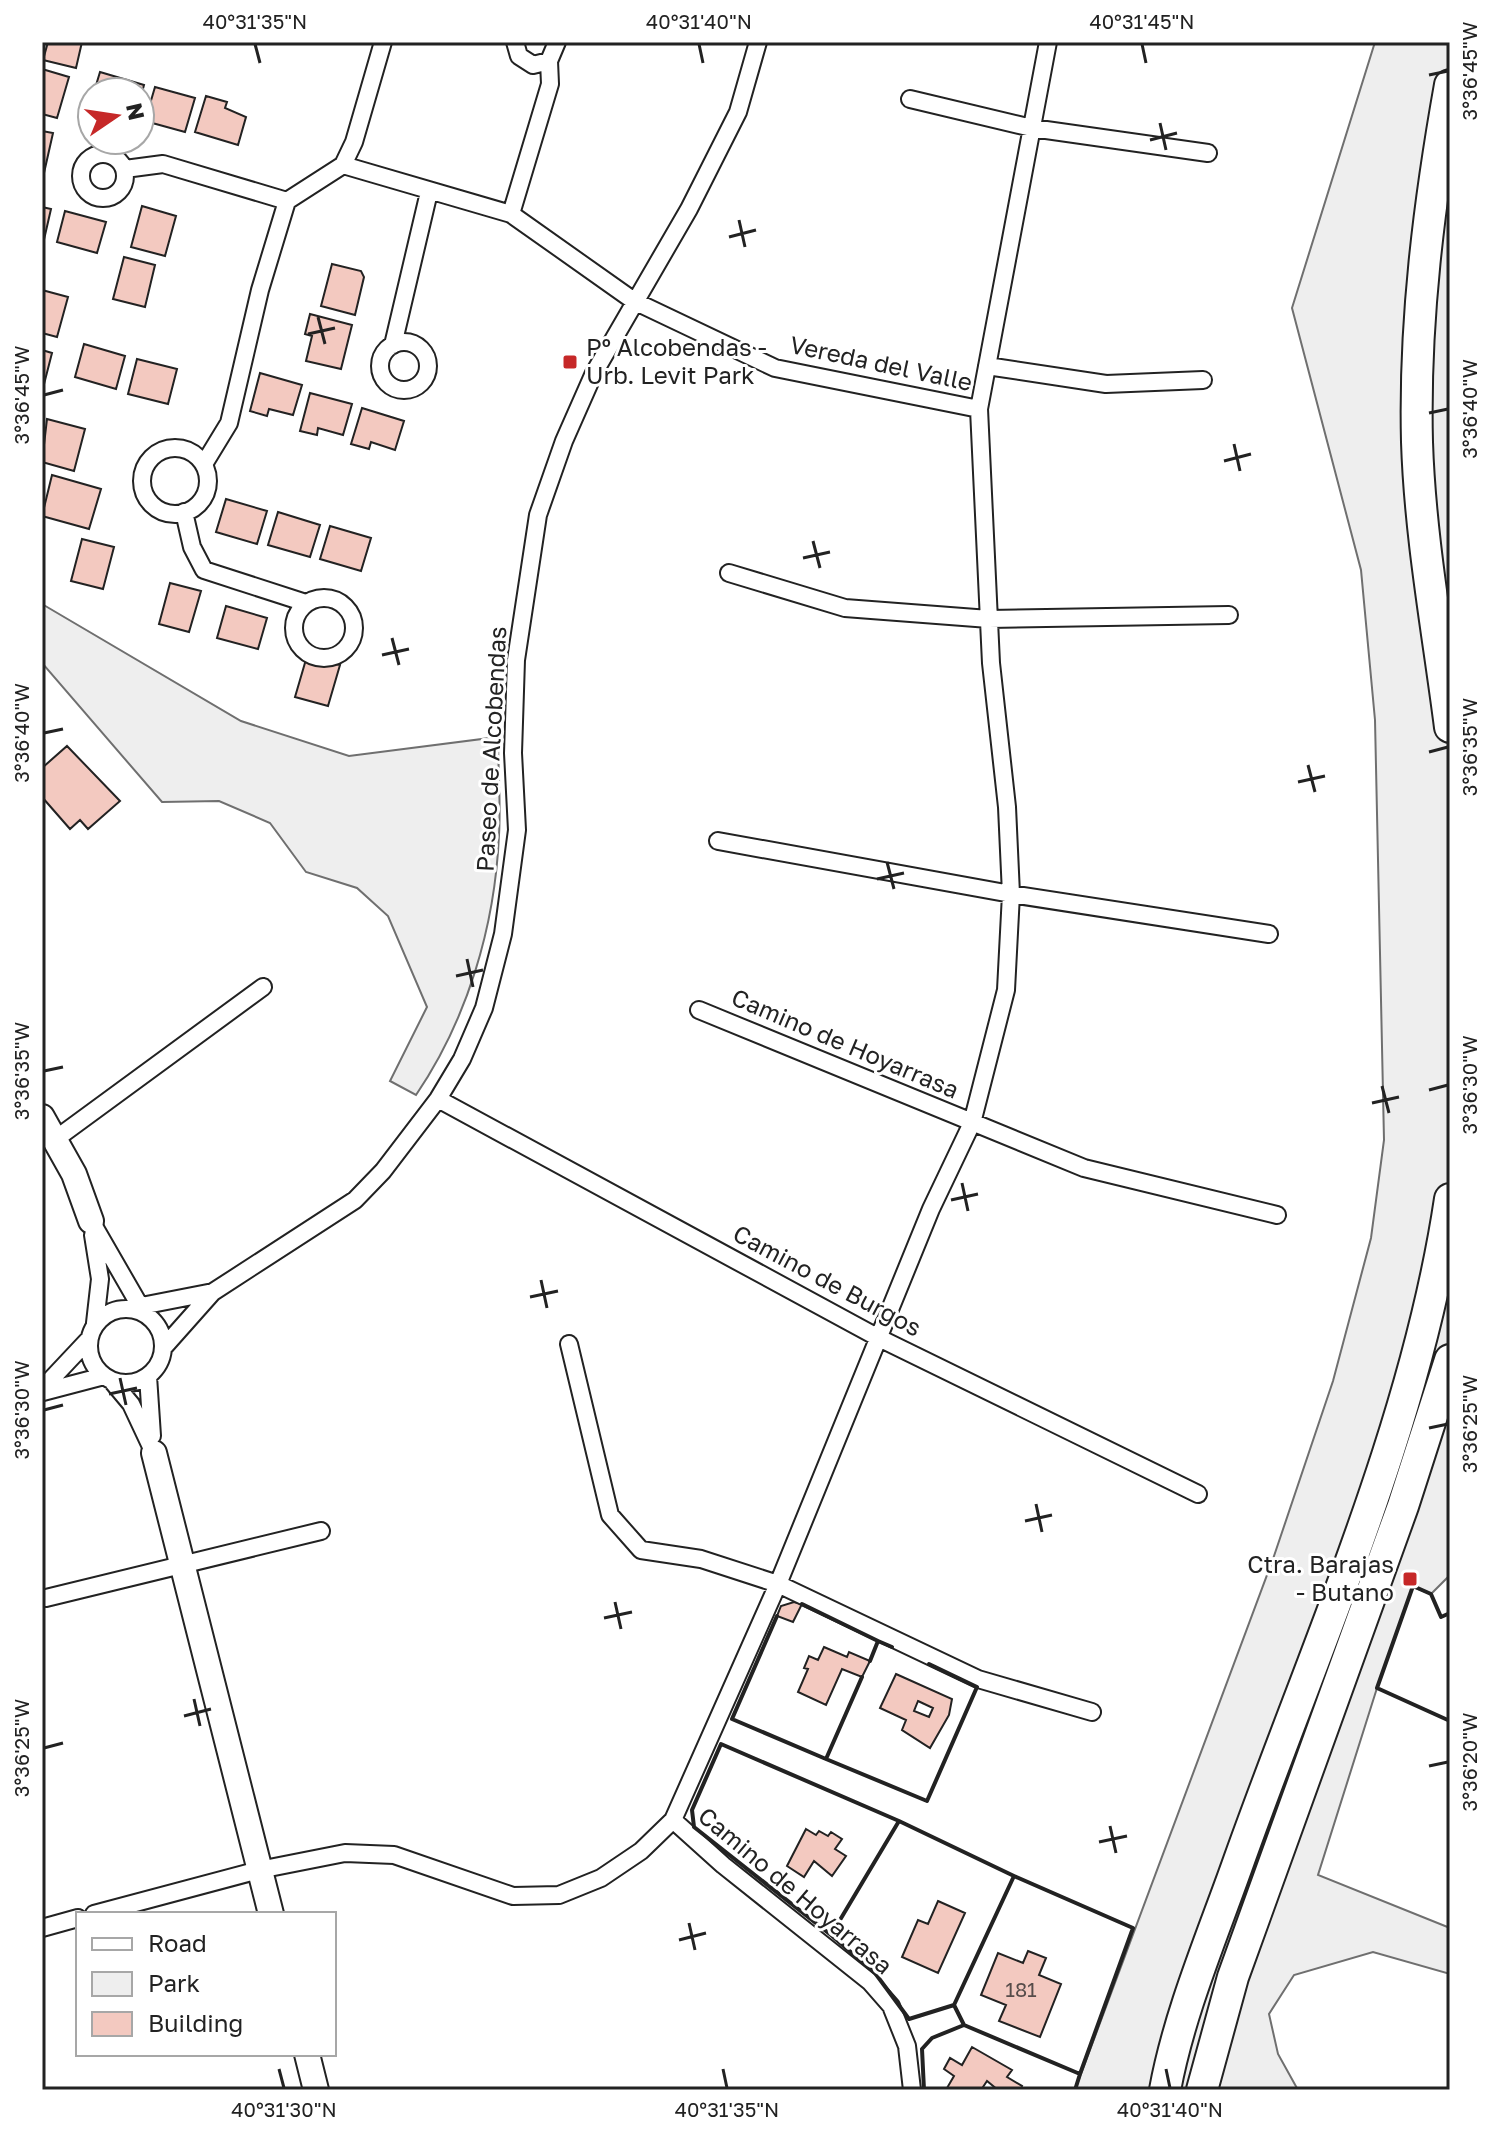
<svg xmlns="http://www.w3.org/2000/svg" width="1492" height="2132" viewBox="0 0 1492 2132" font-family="'Golos Text',sans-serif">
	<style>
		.green { fill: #eee; stroke: #6f6f6f; stroke-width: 2 }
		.building { fill: #f3c9c0; stroke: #222; stroke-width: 2; fill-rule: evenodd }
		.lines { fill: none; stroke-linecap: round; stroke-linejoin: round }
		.street-casing { stroke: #222; stroke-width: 20 }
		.secondary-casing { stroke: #222; stroke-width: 28 }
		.highway-casing { stroke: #222; stroke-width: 34 }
		.street { stroke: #fff; stroke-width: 16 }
		.secondary { stroke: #fff; stroke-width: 24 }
		.highway { stroke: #fff; stroke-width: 30 }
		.wall { stroke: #222; stroke-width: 4 }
		.ticks { fill: none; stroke: #222; stroke-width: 3 }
		.poi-dot { fill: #c62828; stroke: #fff; stroke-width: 3 }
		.labels { text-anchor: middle; stroke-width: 6; stroke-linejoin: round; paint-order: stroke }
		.number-label { font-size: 20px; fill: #564c4a }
		.poi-label { font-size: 24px; fill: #222; stroke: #fff; text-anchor: start }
		.street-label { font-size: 24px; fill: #222; stroke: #fff }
		.neatline { fill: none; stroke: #222; stroke-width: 3 }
		.ticks-label { font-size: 20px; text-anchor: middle; fill: #222 }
	</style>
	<rect width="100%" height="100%" fill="#fff"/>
	<path class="green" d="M1375,42H1450V1575L1431,1594L1413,1587L1377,1688L1318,1875L1450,1928V1974L1373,1952L1294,1975L1269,2014L1278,2054L1298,2090H1075L1273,1559L1333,1381L1371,1238L1384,1140L1375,720L1361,570L1292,308Z
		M42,604L241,721L349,756L498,737C498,769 501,803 499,835C495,927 467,1020 416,1095L390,1081L427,1007L388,916L357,888L306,872L270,823L219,801L162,802L42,663Z"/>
	<path class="building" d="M48,42H82L76,68L43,60Z
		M42,69L69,77L57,118L42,114Z
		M100,72L144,85L140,100V92H94Z
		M155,87L195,98L185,132L145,121Z
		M206,96L227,102L225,108L246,117L238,145L195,132Z
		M42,131L53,133L44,173L42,172Z
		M142,206L176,216L165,256L131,247Z
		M42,207L51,209L43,244H42Z
		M65,211L106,222L97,253L57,242Z
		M124,257L155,265L145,307L113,299Z
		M332,264L361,271L364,277L355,315L321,306Z
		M42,290L68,297L57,337L42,333Z
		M310,314L352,325L341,369L306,361L312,336L305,334Z
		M84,344L125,356L116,389L75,377Z
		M42,350L52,353L42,392Z
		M137,359L177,369L168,404L128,394Z
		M260,373L302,385L293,415L269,409L267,416L250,411Z
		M310,393L352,404L343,435L318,428L317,435L300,431Z
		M362,408L404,421L395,450L371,442L369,449L351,444Z
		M47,419L85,429L74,471L42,462Z
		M52,475L101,489L89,529L42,516Z
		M226,499L267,511L257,544L216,532Z
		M278,512L320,525L310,557L268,545Z
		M330,526L371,538L361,571L320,559Z
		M82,539L114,547L103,589L71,581Z
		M170,583L201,591L189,632L159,624Z
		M226,606L267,618L258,649L217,638Z
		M307,656L340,665L328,706L295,697Z
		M67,746L120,801L88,829L80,820L70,829L42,797V768Z
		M794,1602L802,1604L793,1622L777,1616L781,1606Z
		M824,1647L847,1657L849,1652L870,1661L862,1677L842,1669L826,1705L798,1692L808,1669L804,1668L809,1656L818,1660Z
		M896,1674L952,1699L949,1715L930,1748L902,1730L906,1720L880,1708ZM918,1701L933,1708L929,1717L914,1711Z
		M806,1829L816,1835L819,1831L828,1836L831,1832L842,1839L835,1849L846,1856L832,1876L814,1861L804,1877L787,1866Z
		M938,1901L965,1913L938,1973L902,1957L918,1920L928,1924Z
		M1028,1951L1046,1958L1039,1975L1061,1984L1040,2037L999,2021L1006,2005L981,1995L998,1953L1023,1963Z
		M972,2047L1012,2070L1007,2077L1022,2086L1020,2090H998L987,2081L981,2090L947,2088L954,2076L944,2069L950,2058L962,2065Z"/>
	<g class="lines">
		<g class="street-casing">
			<path id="street" d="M515,42L519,56L533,65L549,61L557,42
				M910,99L1032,128L1208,153
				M81 176a22 22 0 1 1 44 0a22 22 0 1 1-44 0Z
				M343,165L511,214L634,301L775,368L979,409
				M125,169L163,164L287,201
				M511,214L550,84L549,61
				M380 366a24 24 0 1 1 48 0a24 24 0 1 1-48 0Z
				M393,345L429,192
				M987,366L1106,384L1203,380
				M142 481a33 33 0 1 1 66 0a33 33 0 1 1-66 0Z
				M204,464L229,423L260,290L287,201L343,165L354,142L383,42
				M184,512L192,547L204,570L306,603
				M729,573L845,608L989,619L1229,615
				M294 628a30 30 0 1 1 60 0a30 30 0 1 1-60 0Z
				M718,841L1011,894L1269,934
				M699,1010L1084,1168L1277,1215
				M438,1099L877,1337L1198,1494
				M57,1138L263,987
				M91,1221L144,1313
				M93,1235L100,1279L95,1323
				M131,1308L213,1292L355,1200L383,1171L438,1099L462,1059L484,1008L503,934L517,830L513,753L516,660L538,515L564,441L594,373L689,209L738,112L758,42
				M89 1346a37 37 0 1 1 74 0a37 37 0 1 1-74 0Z
				M569,1344L610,1515L641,1550L701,1559L778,1584L978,1679L1092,1712
				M164,1347L212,1293
				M148,1376L152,1436
				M111,1380L131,1404L154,1453
				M42,1389L89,1339
				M43,1392L104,1376
				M46,1598L321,1531
				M673,1820L723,1865L870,1982L891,2006L907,2046L912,2090
				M94,1914L259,1870L345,1853L394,1855L513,1896L559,1895L601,1878L641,1851L673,1820L778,1584L931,1209L972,1123L1006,990L1011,894L1007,807L991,663L979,409L1048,42
				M42,1928L78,1918"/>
		</g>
		<g class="secondary-casing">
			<path id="secondary" d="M42,1117L74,1174L91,1221
				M154,1453L271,1914
				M307,2054L316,2090"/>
		</g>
		<g class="highway-casing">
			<path id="highway" d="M1450,85C1429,203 1414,322 1417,442C1420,537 1438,633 1450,727
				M1165,2090C1179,2014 1211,1939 1237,1866C1314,1649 1416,1427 1450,1199
				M1202,2090L1233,1977L1403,1506L1450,1360"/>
		</g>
		<use href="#street" class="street"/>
		<use href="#secondary" class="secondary"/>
		<use href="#highway" class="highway"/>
		<path class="wall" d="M802,1604L878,1641L870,1661
			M1450,1613L1441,1617L1431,1594L1413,1586L1377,1688L1450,1721
			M777,1616L732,1719L826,1759L862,1677
			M878,1641L892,1647
			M826,1759L927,1801L977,1687L929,1664
			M831,1935L694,1827L692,1810L721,1744L899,1821
			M954,2005L909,2019L875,1973L831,1935L899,1821L1014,1876
			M964,2025L954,2005L1014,1876L1133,1928L1080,2074
			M924,2090L922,2049L932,2038L964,2025L1080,2074L1075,2090"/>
	</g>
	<path class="ticks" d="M255,44L260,63M699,44L703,63M1142,44L1146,63M1429,75L1448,71M1160,123L1166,150M1150,140L1177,133M739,220L745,247M729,237L756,230M318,317L325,344M308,334L335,328M44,395L63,390M1429,413L1448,409M1234,444L1240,471M1224,461L1251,454M813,541L820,568M803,558L830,552M392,638L399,665M382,655L409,649M44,733L63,729M1429,752L1448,747M1308,765L1315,792M1298,782L1325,776M887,862L894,889M877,879L904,873M467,959L473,987M456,976L483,970M44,1071L63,1067M1382,1086L1389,1113M1429,1090L1448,1085M1372,1103L1399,1097M962,1183L968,1211M951,1200L978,1194M541,1280L547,1308M530,1297L558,1291M120,1378L126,1405M109,1394L137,1388M44,1410L63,1405M1429,1428L1448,1424M1036,1504L1042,1532M1025,1521L1052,1515M615,1602L621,1629M604,1618L632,1612M194,1699L200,1726M184,1716L211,1709M44,1748L63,1743M1429,1766L1448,1762M1110,1826L1116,1853M1099,1842L1127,1836M689,1923L695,1950M679,1940L706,1933M279,2069L284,2088M723,2069L727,2088M1166,2069L1170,2088"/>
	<g class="poi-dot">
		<rect x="562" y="354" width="16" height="16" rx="4"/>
		<rect x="1402" y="1571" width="16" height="16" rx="4"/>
	</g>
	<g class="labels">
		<g class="number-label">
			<text x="1021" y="1997">181</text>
		</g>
		<g class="poi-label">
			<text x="586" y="356">Pº Alcobendas -<tspan x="586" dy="28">Urb. Levit Park</tspan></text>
			<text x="1394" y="1573" text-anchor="end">Ctra. Barajas<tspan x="1394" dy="28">- Butano</tspan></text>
		</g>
		<g class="street-label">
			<text transform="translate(881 364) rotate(12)" y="8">Vereda del Valle</text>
			<text transform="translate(492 749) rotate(-87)" y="8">Paseo de Alcobendas</text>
			<text transform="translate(845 1044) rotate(23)" y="8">Camino de Hoyarrasa</text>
			<text transform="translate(827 1281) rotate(28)" y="8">Camino de Burgos</text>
			<text transform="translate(795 1891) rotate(40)" y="8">Camino de Hoyarrasa</text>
		</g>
	</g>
	<rect width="1492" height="2132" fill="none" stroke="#ffffff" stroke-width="88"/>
	<rect x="76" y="1912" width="260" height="144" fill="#ffffff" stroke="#a7a7a7" stroke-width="2"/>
	<rect x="92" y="1938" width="40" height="12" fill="#ffffff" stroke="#a7a7a7" stroke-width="2"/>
	<text x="148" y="1952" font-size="24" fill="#222222">Road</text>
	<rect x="92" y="1972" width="40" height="24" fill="#eeeeee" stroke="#a7a7a7" stroke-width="2"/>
	<text x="148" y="1992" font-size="24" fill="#222222">Park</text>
	<rect x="92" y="2012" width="40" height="24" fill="#f3c9c0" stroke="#a7a7a7" stroke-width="2"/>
	<text x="148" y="2032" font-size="24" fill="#222222">Building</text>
	<g transform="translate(116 116) rotate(77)"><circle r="38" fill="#ffffff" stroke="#a7a7a7" stroke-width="2"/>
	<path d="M0-6L14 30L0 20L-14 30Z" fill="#c62828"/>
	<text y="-12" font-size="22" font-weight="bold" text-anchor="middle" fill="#222222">N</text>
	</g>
	<rect x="44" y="44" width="1404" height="2044" class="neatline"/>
	<g class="ticks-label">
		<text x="255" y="29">40°31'35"N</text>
		<text x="699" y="29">40°31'40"N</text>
		<text x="1142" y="29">40°31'45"N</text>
		<text transform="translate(1470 71) rotate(-90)" y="7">3°36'45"W</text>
		<text transform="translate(22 395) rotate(-90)" y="7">3°36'45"W</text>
		<text transform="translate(1470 409) rotate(-90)" y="7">3°36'40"W</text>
		<text transform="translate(22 733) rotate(-90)" y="7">3°36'40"W</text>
		<text transform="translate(1470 747) rotate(-90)" y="7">3°36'35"W</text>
		<text transform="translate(22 1071) rotate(-90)" y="7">3°36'35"W</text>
		<text transform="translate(1470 1085) rotate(-90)" y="7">3°36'30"W</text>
		<text transform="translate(22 1410) rotate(-90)" y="7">3°36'30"W</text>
		<text transform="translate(1470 1424) rotate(-90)" y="7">3°36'25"W</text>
		<text transform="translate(22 1748) rotate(-90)" y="7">3°36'25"W</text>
		<text transform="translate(1470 1762) rotate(-90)" y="7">3°36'20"W</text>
		<text x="284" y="2117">40°31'30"N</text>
		<text x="727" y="2117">40°31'35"N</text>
		<text x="1170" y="2117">40°31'40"N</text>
	</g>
</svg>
